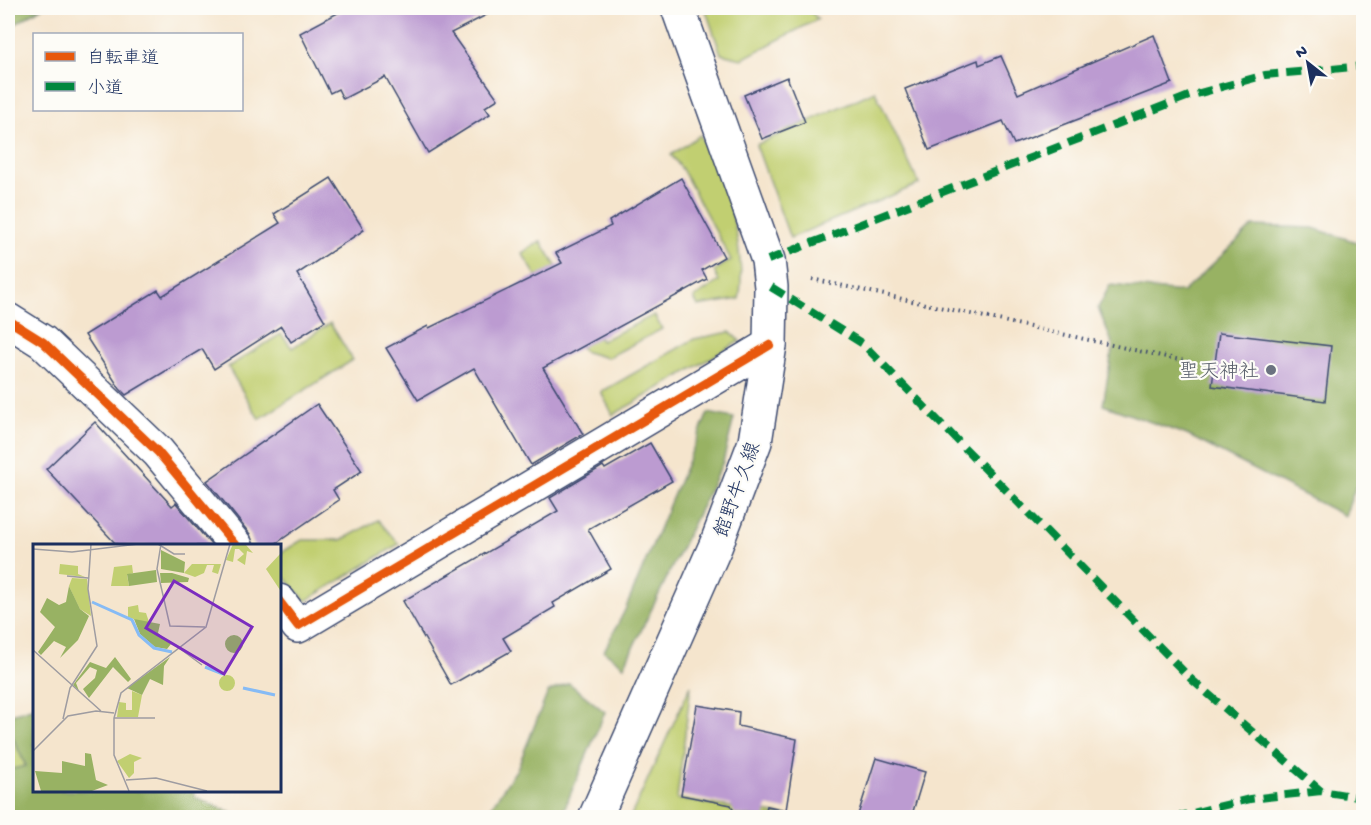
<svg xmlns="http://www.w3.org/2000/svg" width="1371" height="825" viewBox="0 0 1371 825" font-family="'Gochi Hand','Klee One',sans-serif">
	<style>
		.green { fill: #c1cf71; stroke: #6e7f68; stroke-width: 1.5 }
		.forest { fill: #98b263; stroke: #5a7060; stroke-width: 1.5 }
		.building { fill: #bc9bd1 }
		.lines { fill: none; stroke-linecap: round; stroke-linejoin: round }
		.street-casing { stroke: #3c4a6f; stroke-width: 36 }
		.secondary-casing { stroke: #3c4a6f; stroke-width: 36 }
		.path { stroke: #3c4a6f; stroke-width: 4; stroke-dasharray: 1.5 4.5; stroke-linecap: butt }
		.street { stroke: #fff; stroke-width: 33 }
		.secondary { stroke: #fff; stroke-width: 33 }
		.quiet { stroke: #00873e; stroke-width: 8; stroke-dasharray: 15 8; stroke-linecap: butt }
		.cycleway-casing { stroke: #fdfcf7; stroke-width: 13 }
		.cycleway { stroke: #e8590c; stroke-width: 9 }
		.worship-dot { fill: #6b7280; stroke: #fdfcf7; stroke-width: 2 }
		.labels { text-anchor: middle; stroke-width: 4.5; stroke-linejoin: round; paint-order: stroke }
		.worship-label { font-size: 20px; fill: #5b616d; stroke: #fdfcf7; text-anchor: end }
		.street-label { font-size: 20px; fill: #1b2f5e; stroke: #fdfcf7 }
		.inset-river { fill: none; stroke: #86bbf5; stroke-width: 3 }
		.inset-road { fill: none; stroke: #9e9ca1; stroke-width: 1.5 }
		.view { fill: #7b2cbf; fill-opacity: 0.15; stroke: #7b2cbf; stroke-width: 3 }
		.inset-edge { fill: none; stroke: #1b2f5e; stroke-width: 3 }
	</style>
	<rect width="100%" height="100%" fill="#fdfcf7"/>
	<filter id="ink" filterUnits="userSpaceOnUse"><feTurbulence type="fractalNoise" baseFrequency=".0167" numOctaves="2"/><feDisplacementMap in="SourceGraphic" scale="12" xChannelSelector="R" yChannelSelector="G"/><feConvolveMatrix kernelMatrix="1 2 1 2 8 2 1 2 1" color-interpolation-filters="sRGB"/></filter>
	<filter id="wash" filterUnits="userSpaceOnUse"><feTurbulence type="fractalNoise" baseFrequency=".008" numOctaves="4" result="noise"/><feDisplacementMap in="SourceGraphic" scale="24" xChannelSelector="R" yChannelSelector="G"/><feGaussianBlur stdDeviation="1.35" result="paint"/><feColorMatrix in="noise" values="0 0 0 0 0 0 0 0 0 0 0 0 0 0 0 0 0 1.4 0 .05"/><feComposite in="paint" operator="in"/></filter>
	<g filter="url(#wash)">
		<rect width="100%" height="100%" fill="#f5e5cd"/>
		<path class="green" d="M705,8H807L818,19L742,59L721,54Z
			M875,91L919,184L790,238L756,145Z
			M700,135C707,148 714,161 720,174C732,204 746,267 739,299L698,306L694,298L719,281L714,271L731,260L682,169L671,155Z
			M541,241L601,341L654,315L662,329L607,358L583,351L522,253Z
			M330,323L353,360L259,419L228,367L281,334L292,348Z
			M730,332L740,341L613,415L601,392L694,339Z
			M378,520L399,544L306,601L279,571V554L302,540H342Z
			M691,685L677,799L795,817L630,818Z
			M8,727L26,767L8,770Z"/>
		<path class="forest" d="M8,8H41L8,29Z
			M1253,226L1313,228L1363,244V467L1345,516L1187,435L1103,405L1113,345L1098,308L1110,285L1183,292Z
			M708,413L734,418L723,462L624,666L604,651L625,610Z
			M569,683L605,712L561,817H484L517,769L548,692Z
			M34,707V790L193,791L196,798L242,817H8V770L26,766L8,727V715Z"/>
		<g id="blocks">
			<path class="building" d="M347,8H500L451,33L498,99L485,107L490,114L428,153L385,77L343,99L338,89L330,93L300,33Z
				M1154,35L1172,83L1014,144L1003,121L929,150L905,89L978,60L979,65L1001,56L1018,94Z
				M787,77L805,122L762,139L744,95Z
				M331,178L364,230L297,274L325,321L291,342L281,326L214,369L202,349L126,395L120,389L85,335L158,290L162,296L280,223L274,214Z
				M681,178L724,257L702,270L707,279L543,368L583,434L531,465L474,368L418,400L386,348L428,326L429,328L562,263L556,253L611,226L609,221Z
				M1219,333L1331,346L1325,401L1212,386Z
				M317,404L362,471L333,490L339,500L272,546H254L250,534L207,481Z
				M95,422L172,506L176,503L212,546H114L116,544L46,469Z
				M650,443L672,481L588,529L611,569L553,603L555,607L503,638L511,651L451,685L403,601L558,511L550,498L603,466L605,469Z
				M697,705L739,712L738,726L797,739L786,810L767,806L764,818L735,814L731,805L681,795Z
				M876,758L925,772L911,818H857Z"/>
		</g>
	</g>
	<g filter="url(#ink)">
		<use href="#blocks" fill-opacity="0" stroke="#3c4a6f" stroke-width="1.5"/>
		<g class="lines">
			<g class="street-casing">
				<path id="street" d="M8,320L43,342L158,452L236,546
					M279,601L298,626L770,345"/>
			</g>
			<g class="secondary-casing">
				<path id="secondary" d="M595,818L716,545L755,442L770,345L771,287L768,260L678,8"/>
			</g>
			<path class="path" d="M812,279L1198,364"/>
			<use href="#street" class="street"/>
			<use href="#secondary" class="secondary"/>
			<path class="quiet" d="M768,260L1189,96L1265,75L1364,66
				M771,287L863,344L1191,679L1321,791
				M1172,818L1250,799L1321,791L1364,798"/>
			<g class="cycleway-casing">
				<path id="cycleway" d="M8,320L43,342L158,452L236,546
					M279,601L298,626L770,345"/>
			</g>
			<use href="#cycleway" class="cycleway"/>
		</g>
	</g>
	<circle class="worship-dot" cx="1271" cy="370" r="6"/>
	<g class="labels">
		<g class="worship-label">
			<text x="1259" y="377">聖天神社</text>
		</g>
		<g class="street-label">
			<text transform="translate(736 489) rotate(-70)" y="7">館野牛久線</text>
		</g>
	</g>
	<g transform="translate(33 544)">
		<rect width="248" height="248" fill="#f5e5cd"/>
		<path d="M200,0L213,1L220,9L214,7L212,21L204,16L211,10L206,5H202L200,18L193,16ZM247,10V46L233,25ZM27,20L45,22V30L52,33L26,30ZM159,20H188L185,30L179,28L181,21H174L171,29L162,33L151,29ZM99,21L100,29L94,31L96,42H78L81,23ZM39,34L54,35L58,72L47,65L41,53L36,42ZM105,61L106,68L113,69L117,81L95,73V63ZM186 139a8 8 0 1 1 16 0a8 8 0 1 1-16 0ZM99,147L109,151L105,173H84L86,158L93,159V166H99ZM97,210L109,214L101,218V229L96,234L84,217Z" fill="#c1cf71"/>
		<path d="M128,6L152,18L151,29L128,25ZM123,26L124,38L96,42L94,30ZM127,29H139L156,34L155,38L128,39ZM36,42L47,65L56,72L45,96L27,114L33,103L21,97L8,111L5,108L22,83L7,68L14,54L26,61L33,58ZM101,75L127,80L125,89L138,100L134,105L122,103L107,90ZM192 100a9 9 0 1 1 18 0a9 9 0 1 1-18 0ZM82,113L98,135L95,138L80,123L56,154L50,145L62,134L64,126L57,123L43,139L46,147L40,141L57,118L73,124ZM137,113L131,122L130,141L117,135L109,151L94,144ZM52,209L58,210L63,236L75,241L59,247H8L2,227L29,229V217L52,222Z" fill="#98b263"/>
		<path class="inset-river" d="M59,58L99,76L106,91L121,104L139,108M172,123L190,130M210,144L242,151"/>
		<path class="inset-road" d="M125,0L141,10H152M128,0L124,25L137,82L172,83M0,5L39,8L105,0M34,32L55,34M146,104L169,121M0,106L68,167M81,174H122M30,175L37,144L64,102L55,45L58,0M0,207L35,172L63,167L81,169M93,236L123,234L174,247M96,247L81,211V174L88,149L173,83L197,0"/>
		<path class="view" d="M141,37L219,83L191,130L113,84Z"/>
		<rect width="248" height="248" class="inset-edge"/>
	</g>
	<rect width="1371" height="825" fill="none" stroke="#fdfcf7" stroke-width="30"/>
	<rect x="33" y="33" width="210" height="78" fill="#fdfcf7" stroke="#a3aaba" stroke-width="1.5"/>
	<rect x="45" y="52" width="30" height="9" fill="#e8590c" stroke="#a3aaba" stroke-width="1.5"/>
	<text x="87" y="63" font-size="18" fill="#1b2f5e">自転車道</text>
	<rect x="45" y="82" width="30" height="9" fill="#00873e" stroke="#a3aaba" stroke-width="1.5"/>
	<text x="87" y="93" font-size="18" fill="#1b2f5e">小道</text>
	<g transform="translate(1308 63) rotate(329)" stroke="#fdfcf7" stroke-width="4.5" paint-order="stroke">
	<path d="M0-4.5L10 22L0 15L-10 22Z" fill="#1b2f5e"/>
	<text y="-9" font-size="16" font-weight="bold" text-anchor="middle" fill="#1b2f5e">N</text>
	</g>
</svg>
